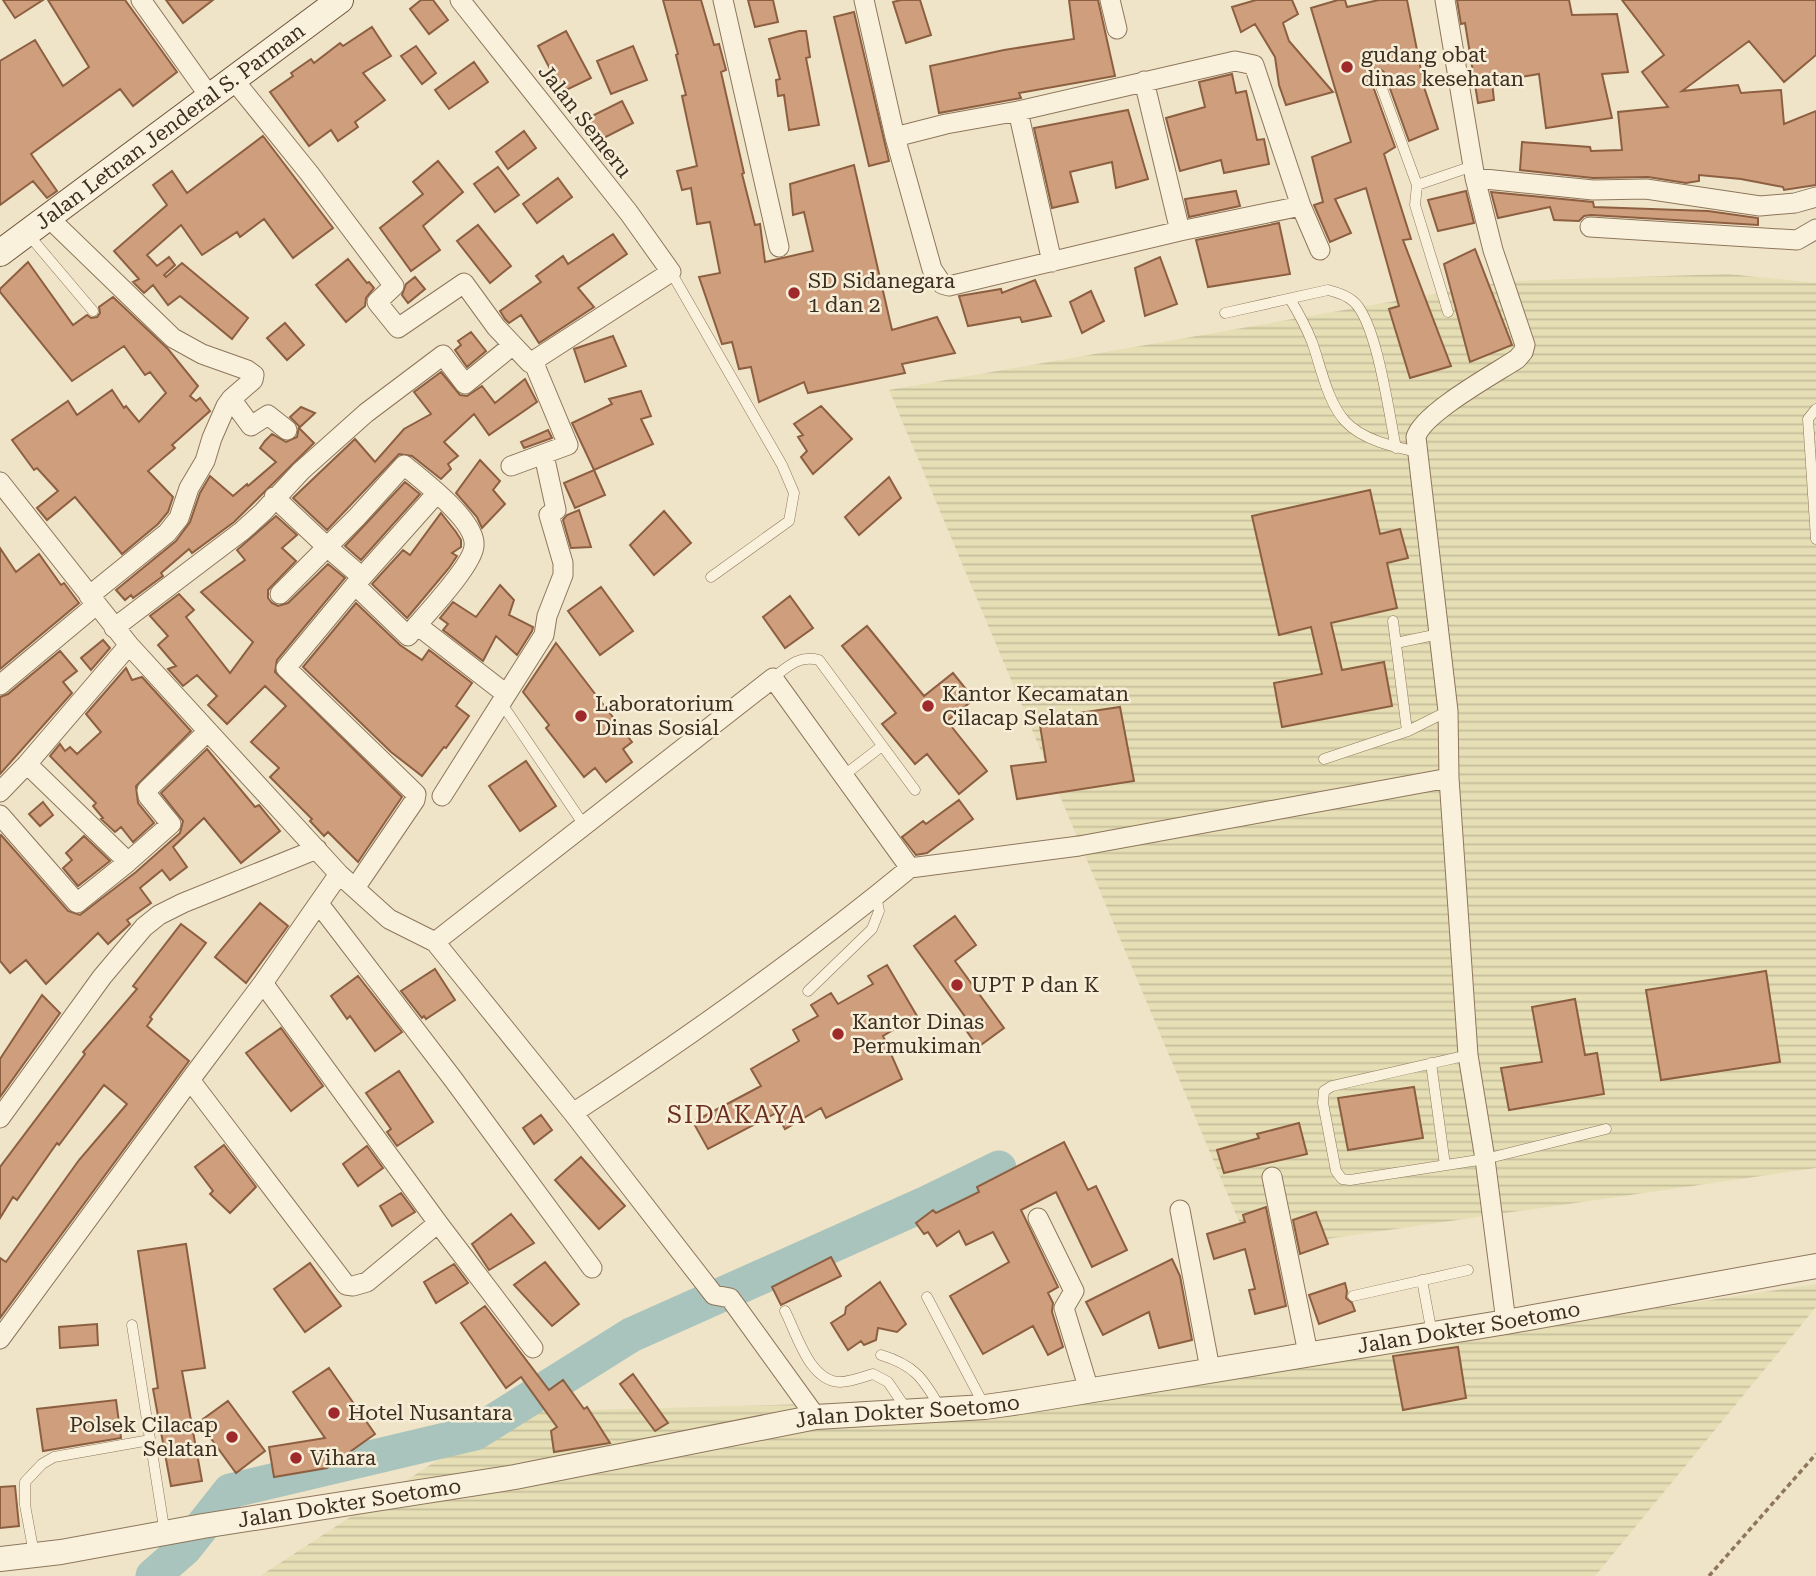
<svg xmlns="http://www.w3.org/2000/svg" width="1816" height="1576" viewBox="0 0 1816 1576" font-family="'Roboto Serif',serif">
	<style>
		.farmland { fill: url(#farmland-rules) }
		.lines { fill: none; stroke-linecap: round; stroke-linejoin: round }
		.river { stroke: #a9c4bc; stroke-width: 35 }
		.building { fill: #cf9f7d; stroke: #8d5f41; stroke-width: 2 }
		.service-casing { stroke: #8d765c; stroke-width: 11 }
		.minor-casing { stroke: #8d765c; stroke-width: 21 }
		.tertiary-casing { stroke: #8d765c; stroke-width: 26 }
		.secondary-casing { stroke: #6f573f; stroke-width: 28 }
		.path { stroke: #8d765c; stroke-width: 3.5; stroke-dasharray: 5 3.5; stroke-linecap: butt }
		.service { stroke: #faf1dc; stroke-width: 10 }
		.minor { stroke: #faf1dc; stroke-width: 19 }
		.tertiary { stroke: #faf1dc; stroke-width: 24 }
		.secondary { stroke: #faf1dc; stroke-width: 26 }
		.poi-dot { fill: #9e2a2b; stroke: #f7eed8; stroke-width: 2.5 }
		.labels { text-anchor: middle; stroke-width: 5; stroke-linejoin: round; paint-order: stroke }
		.poi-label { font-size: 21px; fill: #3d2e20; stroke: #f7eed8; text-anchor: start }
		.street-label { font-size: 21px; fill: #3d2e20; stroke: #f7eed8 }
		.quarter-label { font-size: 24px; letter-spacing: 2px; fill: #6b2e1e; stroke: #f7eed8 }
	</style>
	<defs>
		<pattern id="farmland-rules" width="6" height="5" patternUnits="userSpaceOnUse" patternTransform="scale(1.75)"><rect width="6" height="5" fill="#e6deb5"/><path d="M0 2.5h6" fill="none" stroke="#c6bf9b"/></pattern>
	</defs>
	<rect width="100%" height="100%" fill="#f0e4c8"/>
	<path class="farmland" d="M1728,274L1816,283V1168L1251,1250L889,390L1509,281Z
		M1816,1284V1307L1595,1576H260L511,1412L1070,1397Z"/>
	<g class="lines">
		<path class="river" d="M153,1576L185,1548L230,1491L475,1433L631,1335L927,1203L999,1168"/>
	</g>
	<path class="building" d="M3,0H43L15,18Z
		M48,0H125L177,72L133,106L120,89L31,154L57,191L47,198L33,181L0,205V61L35,40L63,86L89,67Z
		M166,0H213L183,23Z
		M421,0H433L448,20L429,34L410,9Z
		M663,0H701L714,45L719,44L726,70L721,72L744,173L742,174L755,225L760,224L765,262L813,251L804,212L793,215L790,184L854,165L892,330L937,317L955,353L902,364L905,373L808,393L804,382L759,402L751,367L739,369L732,342L722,344L699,277L720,273L710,222L697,224L691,188L682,190L677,171L697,166L682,96L686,95L676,55L678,54Z
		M748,0H773L778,22L755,27Z
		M901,0H920L931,35L906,43L893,2Z
		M1069,0H1098L1115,76L1019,93L1021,98L939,113L930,66L1004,50L1074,39Z
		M1256,0H1292L1298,14L1283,23L1289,41L1333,92L1286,105L1279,85L1275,57L1255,24L1241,32L1232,7Z
		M1338,0H1345L1347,7L1379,0H1407L1425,90L1438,129L1409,141L1384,72L1379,68L1372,70L1370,78L1395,147L1384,154L1411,239L1403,240L1451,366L1410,378L1389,309L1399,306L1366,188L1335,199L1351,233L1330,242L1314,205L1323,202L1312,157L1351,142L1311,8Z
		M1457,0H1569L1572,15L1617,14L1628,72L1602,74L1612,118L1546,128L1539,74L1492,82L1494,100L1478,103L1465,23L1461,24Z
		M1622,0H1816V55L1784,82L1749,41L1682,91L1738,85L1741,93L1781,90L1784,124L1816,111V185L1784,190L1783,187L1741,179L1699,175V181L1686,183L1648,177L1593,178L1520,170L1522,142L1590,147L1591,151L1622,150L1618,112L1668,107L1642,72L1664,55Z
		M854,12L889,161L869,166L834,17Z
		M372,27L391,56L363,73L385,100L355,122L358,127L338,141L331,130L309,146L270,92L293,76L291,73L311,59L314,63L340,43L343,46Z
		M566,31L591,78L562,92L538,46Z
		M799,31H806L810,57L806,58L819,125L789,130L784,95L778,96L776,80L780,79L769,39Z
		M416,46L436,73L422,84L401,56Z
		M633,46L647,80L611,94L597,61Z
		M474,62L488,82L449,109L435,90Z
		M1232,74L1236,93L1246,91L1257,140L1264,139L1269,164L1224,173L1221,160L1180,171L1166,118L1205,107L1199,82Z
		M622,101L633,123L596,142L584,120Z
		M1128,110L1148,179L1116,188L1112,162L1070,172L1078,202L1052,208L1034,128Z
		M524,131L536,148L508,169L496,152Z
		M263,136L333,228L293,258L264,219L240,237L237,232L202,255L181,225L147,255L157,266L169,257L175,265L164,275L166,277L182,263L248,318L232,339L180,296L168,305L153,285L144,293L133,282L139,279L114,251L167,205L153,185L172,171L187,193Z
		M438,161L463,192L423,226L440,250L411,271L380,228L423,194L413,182Z
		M498,167L519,195L495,212L474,184Z
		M558,178L572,197L537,223L523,204Z
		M1236,191L1240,206L1189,217L1185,199Z
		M1466,191L1474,223L1438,231L1428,200Z
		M1491,192L1593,202L1594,207L1708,211L1758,218V225L1591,215L1584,216L1579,221L1554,220L1550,207L1498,218Z
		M1279,223L1290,274L1208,287L1196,240Z
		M478,225L511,266L490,283L457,241Z
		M613,234L627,254L578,288L594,307L539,343L521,315L509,323L505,319L500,311L541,282L536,276L563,256L568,264Z
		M1475,249L1512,345L1470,362L1444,264Z
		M1160,257L1177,304L1145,316L1135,268Z
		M348,259L367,283L369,282L374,288L366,298L365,306L346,322L316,285Z
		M28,262L73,325L87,315L91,318L97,317L100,313L99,307L113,297L168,349L198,386L190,396L196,401L200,398L210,411L172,445L175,448L148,471L173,497L168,512L158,524L122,554L75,497L47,520L37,508L58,491L37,468L34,470L12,440L68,401L77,415L112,390L124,408L126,406L139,422L166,393L150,372L145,375L124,346L72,381L0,292V289Z
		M415,277L425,289L408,303L402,295L406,284Z
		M1035,280L1051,316L1022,322L1020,317L968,326L959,296L1001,289L1002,293Z
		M1091,291L1104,321L1082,333L1070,302Z
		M285,323L304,345L287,360L267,338Z
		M471,332L486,351L467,367L455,350L461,345L458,341Z
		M613,336L626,366L585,382L574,349Z
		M441,372L460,395L467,396L482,386L495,403L525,379L537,402L489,435L474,414L444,442L458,456L448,464L451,469L441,479L412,456L399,454L327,530L293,498L355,439L375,462L404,429L431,414L414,392Z
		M641,391L651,416L641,419L653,444L594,470L572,423L612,404L609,399Z
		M821,406L852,439L813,474L801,457L807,451L798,437L803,435L794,424Z
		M301,407L315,413L299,428L314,443L234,522L192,553L189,549L161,573L163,576L133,598L131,595L125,600L116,590L176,541L190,522L200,493L210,476L233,496L247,484L248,486L276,462L260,448L265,441L272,434L286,442L297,437L299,426L290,417Z
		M548,430L552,438L524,448L521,442Z
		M480,460L500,481L493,490L505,504L482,528L477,517L456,493Z
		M594,470L605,495L575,508L564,483Z
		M889,477L901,498L859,535L845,517Z
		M405,482L420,494L361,560L345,546Z
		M1370,490L1380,534L1400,529L1408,558L1387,563L1397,608L1331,623L1342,670L1384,662L1392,706L1282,727L1274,683L1322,674L1311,627L1279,635L1252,516Z
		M579,510L591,547L571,548L563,520L567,515Z
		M664,511L691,543L654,575L630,545Z
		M441,513L456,532L461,540V547L452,553L457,556L449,568L407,618L372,584L403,550L410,555Z
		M276,516L297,535L282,548L296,561L268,590V598L272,603L278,606L288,603L328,564L345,578L277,660L275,672L402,797L358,862L328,832L324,836L310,821L312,819L270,777L279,768L251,742L286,706L265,686L227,724L208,705L217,696L197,675L183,686L168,669L176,666L158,645L168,636L150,616L179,594L194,610L186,617L230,673L253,642L201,592L245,560L237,550Z
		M0,548L16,572L39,554L61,585L64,583L79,603L0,669Z
		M500,585L514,600L509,615L533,627L532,631L517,655L496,636L483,661L443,630L448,624L440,618L453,602L476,617Z
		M601,587L633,631L600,655L568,611Z
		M790,596L813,628L785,648L763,617Z
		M356,603L400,645L422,660L429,650L472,683L456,706L469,716L446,748L444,747L422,776L391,752L303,667Z
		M867,626L924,696L953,673L974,699L947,721L987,771L959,794L927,754L915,764L882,724L896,713L842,646Z
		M103,640L110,648L91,670L81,658Z
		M556,643L632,742L623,749L632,762L606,782L595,768L584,777L546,728L549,725L523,692Z
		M60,651L77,671L63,682L72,693L0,774V697L8,694Z
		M126,668L132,680L142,677L191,731L136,786L138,803L154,823L133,842L121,827L115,832L101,819L103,818L93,806L96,803L50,756L60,744L65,751L70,747L77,754L101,732L86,714Z
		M1120,707L1134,781L1017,799L1011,766L1046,762L1039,719Z
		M207,749L255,807L259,805L280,831L241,863L204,818L173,847L187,867L170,880L162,870L140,888L151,903L127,920L130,924L108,944L98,933L46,984L26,960L10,973L0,961V836L1,835L68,911L80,915L136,872L180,833L183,821L161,793Z
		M526,761L556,806L520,831L489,786Z
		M959,800L973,819L927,853L916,855L902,837L923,821L926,824Z
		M43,802L53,815L40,826L29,814Z
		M84,836L110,861L78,886L63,868L72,860L66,853Z
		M260,903L288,926L246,983L215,957Z
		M955,916L976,945L955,961L1004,1028L978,1047L963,1026L969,1022L914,946Z
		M181,924L206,943L150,1017L152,1019L147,1026L189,1061L0,1318V1258L6,1262L79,1160L127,1104L104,1085L59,1145L57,1143L17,1200L13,1197L0,1218V1167L85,1054L83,1052L137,989L133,986Z
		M887,965L917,1016L883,1036L902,1079L826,1118L821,1108L785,1129L776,1113L708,1149L693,1122L761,1086L751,1069L799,1041L793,1030L818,1016L811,1005L831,993L838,1004L873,984L868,976Z
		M435,969L455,1000L426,1019L424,1016L422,1018L401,991Z
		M1766,971L1780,1062L1661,1080L1646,990Z
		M358,976L402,1032L375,1051L350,1016L347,1019L331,996Z
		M42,995L60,1013L0,1097V1059Z
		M1575,999L1585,1055L1597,1053L1604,1094L1509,1110L1501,1068L1542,1062L1532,1007Z
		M281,1028L323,1086L291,1111L246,1053Z
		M399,1071L433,1122L397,1146L387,1132L391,1129L366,1093Z
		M1414,1087L1423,1138L1348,1150L1338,1098Z
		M541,1115L552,1130L534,1144L523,1128Z
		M1299,1123L1307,1154L1224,1173L1217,1150L1259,1138L1257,1134Z
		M1064,1142L1088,1190L1096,1186L1127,1250L1092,1267L1056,1192L1021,1210L1058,1287L1048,1293L1053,1303L1052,1312L1063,1347L1048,1355L1033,1326L983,1354L950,1296L1009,1262L993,1232L966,1245L959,1231L937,1246L928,1232L924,1234L916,1223L933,1210L936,1213L979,1192L977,1187Z
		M224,1145L256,1187L230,1213L210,1194L213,1191L195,1167Z
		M367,1146L383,1168L358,1186L343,1164Z
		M581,1157L625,1206L599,1229L555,1180Z
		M401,1193L415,1212L392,1226L380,1206Z
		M1266,1207L1286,1306L1255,1314L1249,1290L1255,1289L1245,1249L1214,1259L1207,1234L1245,1222L1243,1215Z
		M1316,1212L1328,1244L1300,1254L1293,1220Z
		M511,1214L534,1243L489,1270L472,1244Z
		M186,1244L205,1368L182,1371L202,1481L171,1486L153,1389L158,1388L138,1251Z
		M831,1257L841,1276L781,1305L772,1287Z
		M1172,1259L1180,1276L1192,1340L1159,1348L1149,1312L1103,1335L1086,1302Z
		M545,1262L579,1304L552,1326L514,1285Z
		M310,1263L341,1306L305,1332L274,1289Z
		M454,1264L468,1283L436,1303L424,1282Z
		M880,1282L906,1324L897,1332L878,1328L876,1340L864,1345L861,1341L848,1350L831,1323L845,1314L846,1307Z
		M1345,1283L1347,1291L1346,1298L1352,1303L1355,1311L1319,1324L1309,1295Z
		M485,1306L549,1390L563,1380L584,1409L587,1407L610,1443L554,1452L551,1431L557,1427L521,1377L506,1388L461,1323Z
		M97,1324L98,1345L60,1348L59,1327Z
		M1458,1347L1466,1398L1403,1410L1393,1356Z
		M329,1368L375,1434L327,1468L274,1477L269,1447L325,1438L293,1392Z
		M633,1374L668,1423L655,1431L620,1384Z
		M116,1400L121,1438L43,1451L37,1409Z
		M228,1401L265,1451L236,1473L199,1422Z
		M15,1486L19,1526L0,1528V1487Z"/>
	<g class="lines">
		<g class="service-casing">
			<path id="service" d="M1377,75L1417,185
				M27,233L93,311
				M671,272L782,465L794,493L789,521L711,577
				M1290,299C1298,312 1306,327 1312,342C1321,367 1327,401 1345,421C1362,440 1394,447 1418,452
				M1448,312L1415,205L1417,185L1473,166
				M1225,313L1328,290C1336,292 1346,295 1353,301C1377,321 1389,415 1396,448
				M1816,409L1808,419L1816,539
				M1393,621L1407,731
				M1396,643L1439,634
				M773,678C788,666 799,655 819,660L915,790
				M500,701L584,825
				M1324,759L1408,731L1448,711
				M843,776L882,746
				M808,991L872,929L879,911L876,896
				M1468,1055L1332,1086L1324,1091L1323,1103L1336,1171L1342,1179L1350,1180L1485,1159L1606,1129
				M1431,1063L1445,1165
				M1422,1280L1432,1334
				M1353,1296L1468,1270
				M927,1297L985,1407
				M785,1311C797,1334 809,1381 840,1382C850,1382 863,1377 873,1374L888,1382L907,1410
				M132,1325L165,1534
				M881,1355C914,1365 923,1378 939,1406
				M34,1554L25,1505V1482L42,1464L54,1457L150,1440"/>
		</g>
		<g class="minor-casing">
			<path id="minor" d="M141,0L210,97
				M723,0L779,247
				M864,0L895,137L946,124L1018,111L1235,61L1254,65L1301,206L1320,250
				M1110,0L1117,29
				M1445,0L1475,178L1493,250L1525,345L1523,352L1517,359C1494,374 1423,413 1416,437L1448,711L1449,778L1468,1055L1485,1159L1506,1322
				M233,79L309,173L394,286L377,302L398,328L464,283L496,327L530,363L671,272L629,213L460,0
				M1144,81L1180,231
				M1018,111L1052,262
				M895,137L932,269L942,284L949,286L1180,231L1301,206
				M1475,178L1593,190L1646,189L1760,206L1795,203L1816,197
				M49,218L173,338L202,354L247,370L254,375L253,380L231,399L251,426L268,415L287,430
				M1590,227L1797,240L1816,229
				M511,466L568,445L533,361
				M0,482L129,645L339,874L389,919L435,942L573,1113L714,1295L730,1298L816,1417
				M274,497L327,547L362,577
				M355,585L408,636L417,625L506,694
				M280,594L357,517L404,465C422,480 477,521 474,546C473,564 430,610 417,625
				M89,596L167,533L179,518L189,488L205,461L212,438L226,406L231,399
				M114,628L242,531L263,512L301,471L366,413L443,355L465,384L513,345
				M129,645L27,764L128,862L171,824L148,796L147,790L208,731
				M0,685L96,605
				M0,792L27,764
				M442,796L544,635L547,616L563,575V563L549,515L556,510L544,455
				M0,815L77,903L128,862
				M910,868L1079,846L1449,778
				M355,888L415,800L416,794L286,668L355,585L437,493
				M319,904L453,1079L592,1268
				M435,942L773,678L910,868C803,956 689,1037 573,1113
				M263,983L438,1223L533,1348
				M190,1080L346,1285L353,1286L367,1282L438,1223
				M0,1118L102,977L144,927L159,915L183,903L317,849
				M1272,1177L1308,1353
				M1180,1210L1210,1369
				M1038,1218L1074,1291L1064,1308L1089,1390
				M0,1339L190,1080L263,983L339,874"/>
		</g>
		<g class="tertiary-casing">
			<g id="tertiary">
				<path id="s1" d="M0,1559L61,1552L203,1526L515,1477L816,1417L985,1407L1020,1402L1506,1322L1816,1266"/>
			</g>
		</g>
		<g class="secondary-casing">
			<g id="secondary">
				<path id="s2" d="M0,253L340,0"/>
			</g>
		</g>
		<path class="path" d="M1709,1576L1816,1454"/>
		<use href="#service" class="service"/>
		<use href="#minor" class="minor"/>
		<use href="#tertiary" class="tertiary"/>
		<use href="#secondary" class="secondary"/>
	</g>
	<g class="poi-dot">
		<circle cx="1347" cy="67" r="7"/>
		<circle cx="794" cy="293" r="7"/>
		<circle cx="928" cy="706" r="7"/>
		<circle cx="581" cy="716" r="7"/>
		<circle cx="957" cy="985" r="7"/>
		<circle cx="838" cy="1034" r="7"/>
		<circle cx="334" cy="1413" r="7"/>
		<circle cx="232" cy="1437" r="7"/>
		<circle cx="296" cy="1458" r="7"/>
	</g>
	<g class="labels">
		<g class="poi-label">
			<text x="1361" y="62">gudang obat<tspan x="1361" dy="24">dinas kesehatan</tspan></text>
			<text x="808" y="288">SD Sidanegara<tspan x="808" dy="24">1 dan 2</tspan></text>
			<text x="942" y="701">Kantor Kecamatan<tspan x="942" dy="24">Cilacap Selatan</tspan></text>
			<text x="595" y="711">Laboratorium<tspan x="595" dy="24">Dinas Sosial</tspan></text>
			<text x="971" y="992">UPT P dan K</text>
			<text x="852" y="1029">Kantor Dinas<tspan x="852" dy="24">Permukiman</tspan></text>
			<text x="348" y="1420">Hotel Nusantara</text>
			<text x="218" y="1432" text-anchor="end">Polsek Cilacap<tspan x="218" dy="24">Selatan</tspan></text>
			<text x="310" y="1465">Vihara</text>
		</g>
		<g class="street-label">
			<text transform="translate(585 121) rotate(52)" y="7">Jalan Semeru</text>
			<text dy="7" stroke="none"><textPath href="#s2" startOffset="212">Jalan Letnan Jenderal S. Parman</textPath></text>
			<text dy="7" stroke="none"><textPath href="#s1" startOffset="1488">Jalan Dokter Soetomo</textPath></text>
			<text dy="7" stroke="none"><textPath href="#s1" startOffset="920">Jalan Dokter Soetomo</textPath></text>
			<text dy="7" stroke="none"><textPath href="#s1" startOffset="354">Jalan Dokter Soetomo</textPath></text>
		</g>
		<g class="quarter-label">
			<text x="737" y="1123">SIDAKAYA</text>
		</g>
	</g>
</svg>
